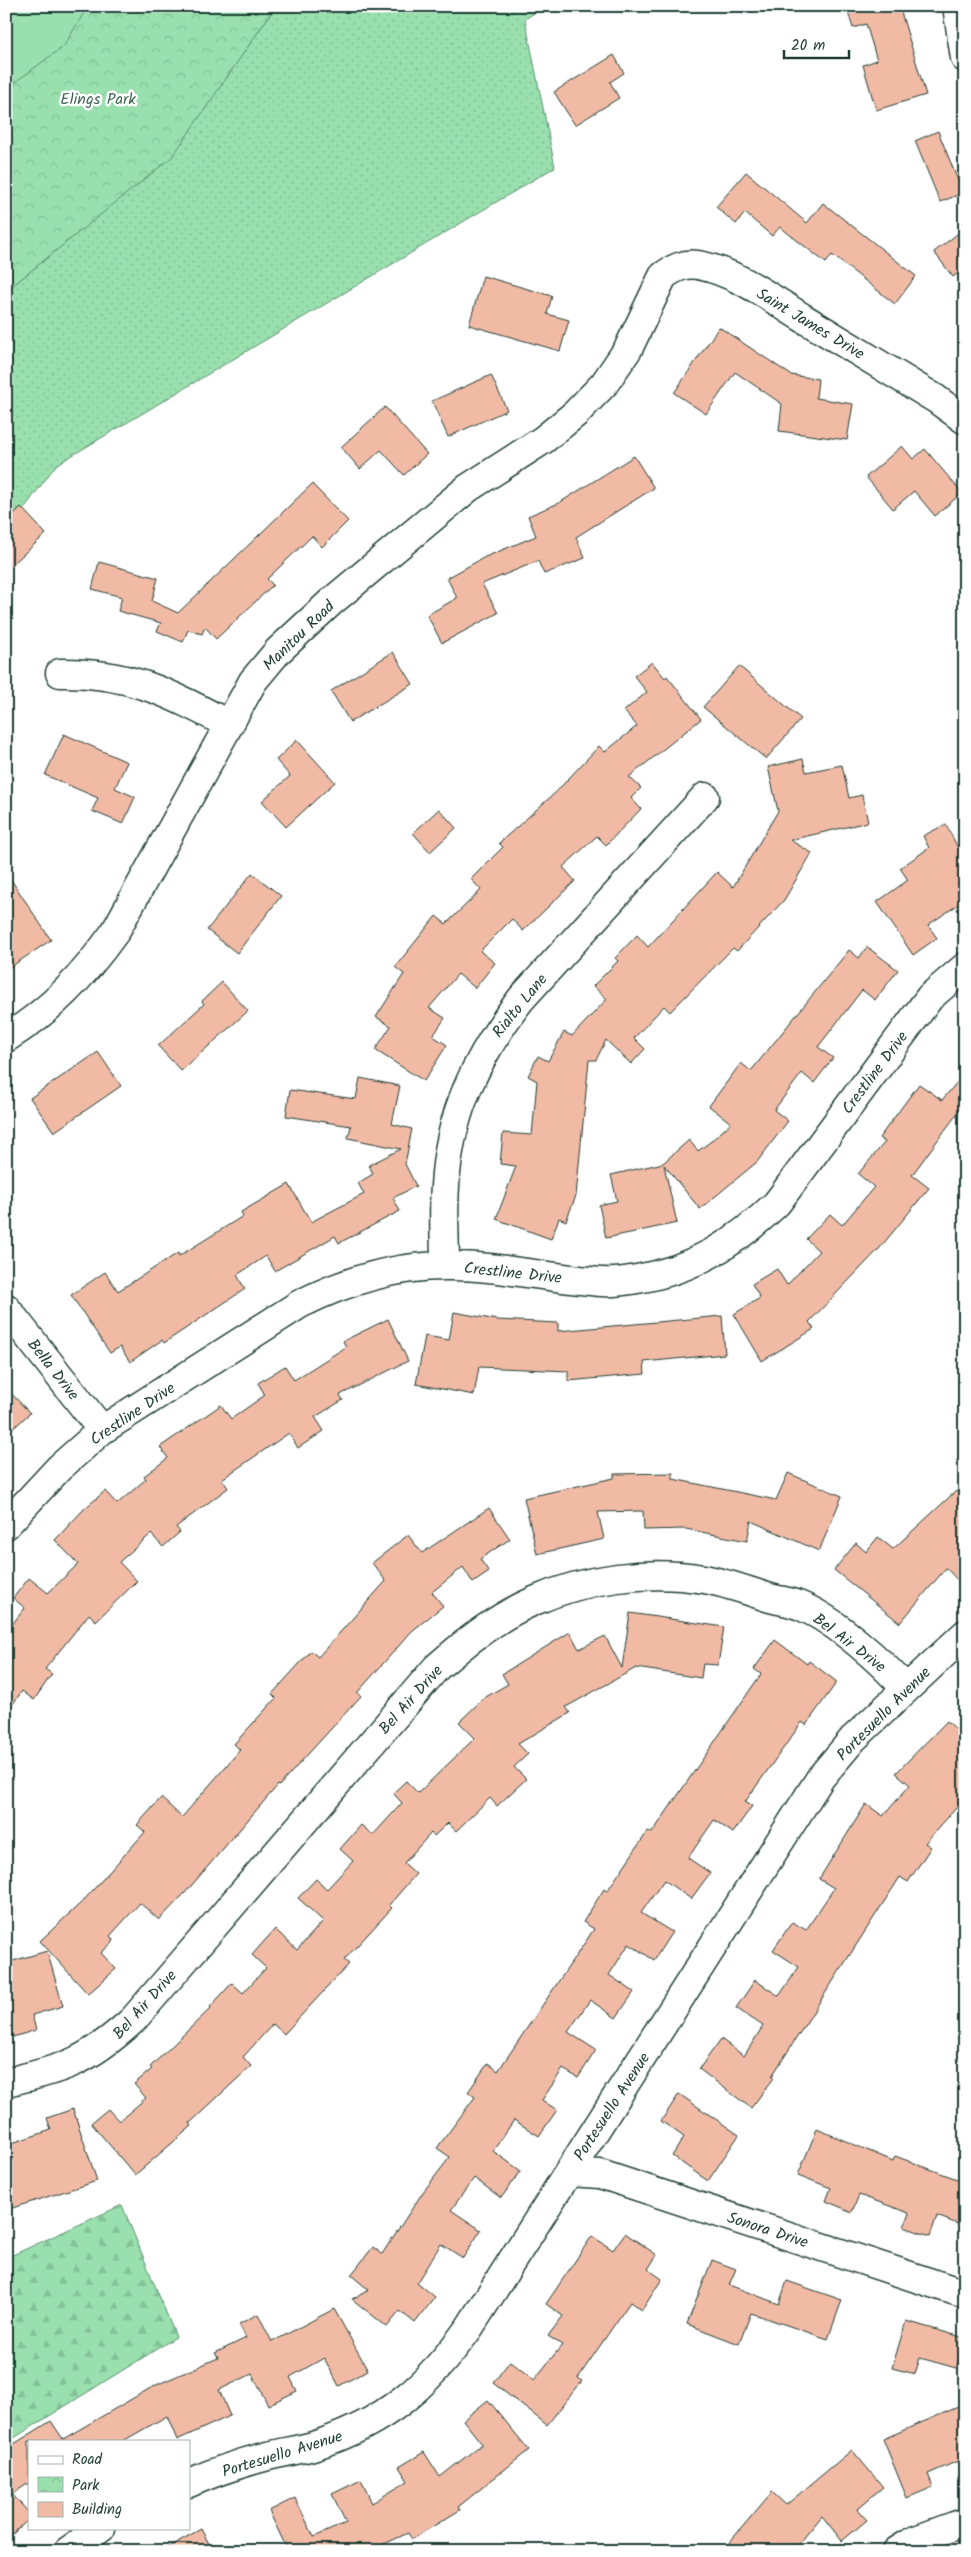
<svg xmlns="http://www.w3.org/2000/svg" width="971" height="2557" viewBox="0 0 971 2557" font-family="Kalam,sans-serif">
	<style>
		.grass { fill: url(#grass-dots); stroke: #5c8e71 }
		.forest { fill: url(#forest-firs); stroke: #5c8e71 }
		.park { fill: url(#park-crowns); stroke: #5c8e71 }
		.pitch { fill: #99e0ae; stroke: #5c8e71 }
		.building { fill: #f1baa5; stroke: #1f3d34 }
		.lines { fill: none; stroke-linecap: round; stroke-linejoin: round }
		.minor-casing { stroke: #1f3d34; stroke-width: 31 }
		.minor { stroke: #fff; stroke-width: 28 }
		.labels { text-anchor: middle; stroke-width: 5; stroke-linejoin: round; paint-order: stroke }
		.park-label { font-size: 16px; fill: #3e6652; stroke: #fff }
		.street-label { font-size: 16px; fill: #1f3d34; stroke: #fff }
	</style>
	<defs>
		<pattern id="grass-dots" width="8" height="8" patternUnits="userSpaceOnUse" patternTransform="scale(1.25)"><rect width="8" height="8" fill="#99e0ae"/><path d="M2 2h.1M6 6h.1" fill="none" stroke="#83c196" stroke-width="1.8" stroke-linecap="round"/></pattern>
		<pattern id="forest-firs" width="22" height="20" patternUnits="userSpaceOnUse" patternTransform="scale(1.25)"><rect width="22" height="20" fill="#99e0ae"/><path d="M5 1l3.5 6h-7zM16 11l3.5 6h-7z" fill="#83c196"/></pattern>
		<pattern id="park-crowns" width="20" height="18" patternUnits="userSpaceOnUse" patternTransform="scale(1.25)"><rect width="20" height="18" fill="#99e0ae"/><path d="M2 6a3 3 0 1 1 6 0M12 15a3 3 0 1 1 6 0" fill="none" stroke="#83c196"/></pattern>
	</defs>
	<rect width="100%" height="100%" fill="#fff"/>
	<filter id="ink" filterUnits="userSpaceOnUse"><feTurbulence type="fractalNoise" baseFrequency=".02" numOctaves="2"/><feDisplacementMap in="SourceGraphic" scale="10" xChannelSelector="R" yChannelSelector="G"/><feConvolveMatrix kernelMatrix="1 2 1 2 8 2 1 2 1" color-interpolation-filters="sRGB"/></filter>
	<g filter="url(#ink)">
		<path class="grass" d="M276,6H545L525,19L555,167L56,465L6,533V291L171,157Z"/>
		<path class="forest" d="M122,2205L176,2337L6,2443V2258Z"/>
		<path class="park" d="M6,6H276L172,157L6,291Z"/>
		<path class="pitch" d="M6,6H88L64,46L6,89Z"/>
		<path class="building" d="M846,6H908L909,9L901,12L926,95L876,110L863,65L877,60L866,24L853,28Z
			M614,55L624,73L610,82L619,98L575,125L554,92Z
			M938,131L963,193L940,202L915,141Z
			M746,172L807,223L823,203L916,276L895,304L832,255L826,263L780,227L772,236L745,213L736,224L716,207Z
			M965,228V268L953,277L934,252Z
			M483,276L552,296L547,314L569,320L560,351L469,325Z
			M719,327L791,375L818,379L816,398L853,404L847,440L779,431L782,404L735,372L706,414L674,393Z
			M491,375L507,410L448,437L432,401Z
			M385,407L427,454L404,475L381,450L360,469L341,447Z
			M902,446L913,459L925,449L962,493L935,516L914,491L893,509L866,477Z
			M634,456L654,488L576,537L585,558L544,574L538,561L482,584L498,613L442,643L427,615L457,598L447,578L485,557L536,536L528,516L559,503Z
			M312,484L348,521L322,547L312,536L267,579L273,585L216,639L205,627L202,634L188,630L183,642L157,631L161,623L118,611L122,597L92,589L99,562L158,578L152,601L178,613Z
			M21,507L46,534L6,570V521Z
			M393,652L413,684L350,722L331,691Z
			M652,662L665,678L667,676L701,719L629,777L641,788L631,798L641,809L606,845L597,836L563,867L575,881L523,931L512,919L480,951L495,963L475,988L458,974L429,1008L445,1018L433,1036L447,1045L424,1081L375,1050L391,1026L376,1017L404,974L395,967L436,916L446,924L481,890L471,879L503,847L499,843L555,793L599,746L605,752L637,726L624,711L647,692L634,676Z
			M739,666L801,719L766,759L703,707Z
			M64,734L127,762L115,788L135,797L123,824L92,811L98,798L45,775Z
			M297,740L335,782L286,827L262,801L290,776L276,760Z
			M803,759L806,772L842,765L849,798L862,795L868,822L790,840L812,853L784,900L737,951L733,948L670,1012L664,1006L634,1038L645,1049L631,1064L606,1040L596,1060H589L576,1196L566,1221L559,1218L551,1239L496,1219L516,1166L500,1164L503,1133L532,1135L537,1081L528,1076L538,1056L548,1061L564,1032L572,1036L607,999L593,986L618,961L615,958L637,935L648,947L717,872L733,887L778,811L768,767Z
			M439,809L456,828L430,852L413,833Z
			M946,824L957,846L965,842V900L928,925L937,938L913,955L877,902L908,880L900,868L929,848L923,836Z
			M6,872L51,940L6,970Z
			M252,873L281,896L237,953L207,930Z
			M867,947L898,970L875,1000L862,990L818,1047L833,1058L814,1083L802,1073L774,1110L788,1121L757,1162L700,1209L664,1165L677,1223L606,1238L599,1205L617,1201L611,1175L663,1163L689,1140L698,1151L710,1142L731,1123L709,1106L741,1063L751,1071L849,950L859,958Z
			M222,982L248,1011L181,1071L158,1046L204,1004L202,1001Z
			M98,1052L121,1086L54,1132L30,1098Z
			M965,1073V1103L912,1175L929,1188L879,1249L809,1322L814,1329L762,1361L734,1314L760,1298L752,1284L777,1269L787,1285L819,1251L806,1239L830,1214L842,1225L874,1187L858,1174L885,1142L879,1138L919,1084L942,1100Z
			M360,1078L400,1086L392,1124L412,1129L405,1164L416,1186L393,1198L400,1211L339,1243L335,1236L275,1271L266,1256L237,1275L245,1289L164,1343L162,1340L130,1362L120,1347L110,1353L71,1295L105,1272L118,1291L178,1253L179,1256L243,1216L241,1212L289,1184L311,1222L364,1194L358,1183L373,1174L369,1165L401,1149L348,1138L351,1126L286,1116L290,1090L356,1099Z
			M454,1312L497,1320L558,1323V1331L722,1316L725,1354L644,1362L645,1374L568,1381V1371L479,1367L474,1395L416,1384L425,1336L449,1340Z
			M388,1319L408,1361L340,1395L343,1400L315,1417L324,1431L298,1448L289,1433L222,1479L228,1488L176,1527L180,1532L163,1547L151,1534L119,1562L137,1581L96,1621L89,1614L45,1669L52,1674L34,1700L22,1691L6,1714V1632L25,1608L13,1598L29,1578L48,1593L78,1564L55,1540L84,1509L105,1491L117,1504L146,1479L144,1476L168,1458L160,1447L221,1405L231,1419L265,1395L258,1383L285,1366L294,1380L346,1347L343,1341Z
			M6,1388L30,1413L6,1435Z
			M673,1473V1479L776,1500L788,1473L842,1496L819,1551L751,1521L747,1541L686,1529L644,1530L643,1511L598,1512L604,1539L537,1554L524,1498L614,1478V1474Z
			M956,1491L965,1500V1588L946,1568L900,1623L834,1570L856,1543L866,1552L878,1537L893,1549Z
			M489,1508L510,1539L480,1559L489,1572L473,1583L463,1567L432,1592L443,1606L412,1631L357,1693L361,1696L279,1786L278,1785L185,1893L159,1920L140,1903L110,1936L114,1941L101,1953L116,1969L88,1994L40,1941L84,1900L145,1832L137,1825L161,1798L182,1817L240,1750L234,1744L276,1698L272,1694L311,1651L318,1657L386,1581L372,1563L408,1535L422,1553Z
			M630,1613L724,1627L718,1665L703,1664L701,1678L636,1668L566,1707L570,1713L518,1744L528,1754L514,1767L526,1779L497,1806L490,1798L456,1831L448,1823L434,1836L431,1833L404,1863L416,1874L389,1905L392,1908L344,1960L349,1964L284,2034L273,2024L243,2057L251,2066L190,2123L192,2126L135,2175L91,2123L108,2109L119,2121L146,2098L134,2084L152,2069L150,2067L211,2008L210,2007L232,1983L243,1993L266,1968L252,1955L275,1929L297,1950L323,1921L298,1898L316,1879L327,1889L353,1861L340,1849L361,1825L373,1835L402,1803L393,1793L406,1781L418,1793L475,1738L459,1722L484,1698L508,1684L502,1674L570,1632L579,1649L605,1636L622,1668Z
			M775,1640L807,1664L809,1661L837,1682L806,1725L802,1722L745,1802L752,1806L733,1833L714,1820L688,1858L710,1873L691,1899L664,1880L641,1913L672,1932L654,1960L629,1944L609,1975L634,1992L616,2018L590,2000L568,2032L596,2050L578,2078L563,2069L542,2100L557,2110L539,2136L514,2120L493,2151L521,2171L501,2198L474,2178L451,2210L481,2230L463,2258L441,2244L417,2282L435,2297L415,2323L400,2311L387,2327L352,2299L369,2290L351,2275L373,2247L382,2254L423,2192L450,2157L437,2148L475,2097L468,2092L488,2063L498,2071L594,1929L583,1922L604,1889L607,1891L648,1831L652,1833L761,1674L754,1669Z
			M947,1721L965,1737V1798L925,1843L931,1847L908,1882L900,1877L772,2076L774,2078L751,2108L699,2069L721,2039L744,2056L763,2026L736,2008L755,1980L779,1996L799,1967L773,1950L792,1922L806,1930L834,1888L819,1879L866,1804L883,1816L910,1785L896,1773Z
			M47,1951L63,2006L32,2015L36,2030L13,2037L6,2014V1963Z
			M679,2094L739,2135L708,2181L672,2156L684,2137L661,2121Z
			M73,2109L97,2181L6,2210V2145L51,2130L47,2118Z
			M817,2129L893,2161L895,2156L965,2182V2227L937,2216L930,2236L904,2227L909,2213L859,2195L852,2212L826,2201L831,2188L798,2175Z
			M625,2233L657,2255L648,2269L662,2279L642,2310L630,2302L578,2378L582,2381L547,2425L493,2383L510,2361L534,2380L562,2345L548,2336L563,2316L546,2304L592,2236L613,2250Z
			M712,2260L736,2269L729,2285L779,2304L787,2281L842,2300L828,2339L751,2313L739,2344L687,2324Z
			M334,2309L368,2370L339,2386L324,2358L290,2377L297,2391L268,2405L252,2374L219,2390L230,2416L177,2440L167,2416L123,2441H29V2483L12,2494L29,2513V2519L6,2540V2449L51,2421L63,2439L154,2386L218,2358L215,2353L246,2338L239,2324L258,2314L272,2342Z
			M906,2321L965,2338L956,2368L920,2358L915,2374L892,2368Z
			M488,2400L529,2450L458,2507L460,2510L412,2539L408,2533L369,2551H284L287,2549L269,2511L295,2498L314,2537L346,2523L332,2494L361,2480L372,2503L408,2481L399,2467L424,2452L440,2477L482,2444L463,2420Z
			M965,2404V2458L928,2474L933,2487L907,2498L883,2439Z
			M852,2450L883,2487L857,2509L867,2520L842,2541L822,2516L793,2551H722L772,2492L786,2505Z
			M201,2529L213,2551H161Z"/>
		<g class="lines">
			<g class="minor-casing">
				<path id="minor" d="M957,6L965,58
					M60,673C129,672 169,693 228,724
					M6,1038C52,1010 84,975 115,932L253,681L278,651L331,602L468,488L543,440L575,414L604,384L628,349L663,276C674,268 684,263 698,265C736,272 771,298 803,318C847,345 892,372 936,399L965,420
					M445,1266C445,1239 443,1212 445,1186C449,1113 477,1056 521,999L705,797
					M6,1308L102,1430
					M6,1525L59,1468L102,1430L300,1304C346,1281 393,1266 445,1266C498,1265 551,1279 603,1282C614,1283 626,1281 637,1279C693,1270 737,1242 777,1203L930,997L965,967
					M6,2082C65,2069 88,2061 133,2020L437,1667C467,1641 497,1617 534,1601C586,1578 648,1570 704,1579C727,1583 748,1591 770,1598C781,1601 793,1602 803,1607C836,1621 882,1662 906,1689
					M569,2172L600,2174L965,2294
					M189,2483C214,2472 241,2463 268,2456C284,2452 300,2450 316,2445C385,2423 427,2386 469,2328L821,1777L853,1739L965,1634
					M68,2551L101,2528
					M897,2551L913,2541L965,2522"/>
			</g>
			<use href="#minor" class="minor"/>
		</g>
	</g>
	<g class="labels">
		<g class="park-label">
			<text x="98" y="104">Elings Park</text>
		</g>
		<g class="street-label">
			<text transform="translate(811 323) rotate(31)" y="6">Saint James Drive</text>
			<text transform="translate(298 635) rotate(-44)" y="6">Manitou Road</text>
			<text transform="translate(519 1005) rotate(-51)" y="6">Rialto Lane</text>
			<text transform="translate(874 1072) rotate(-53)" y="6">Crestline Drive</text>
			<text transform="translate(513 1272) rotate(6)" y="6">Crestline Drive</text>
			<text transform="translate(54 1369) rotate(52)" y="6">Bella Drive</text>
			<text transform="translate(132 1413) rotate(-34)" y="6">Crestline Drive</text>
			<text transform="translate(850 1642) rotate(37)" y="6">Bel Air Drive</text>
			<text transform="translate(410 1699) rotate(-48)" y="6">Bel Air Drive</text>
			<text transform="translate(883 1713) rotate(-45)" y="6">Portesuello Avenue</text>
			<text transform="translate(144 2004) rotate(-48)" y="6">Bel Air Drive</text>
			<text transform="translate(611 2106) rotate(-57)" y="6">Portesuello Avenue</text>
			<text transform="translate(768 2229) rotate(18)" y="6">Sonora Drive</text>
			<text transform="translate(282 2453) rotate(-17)" y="6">Portesuello Avenue</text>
		</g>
	</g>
	<rect width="971" height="2557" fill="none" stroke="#fff" stroke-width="25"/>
	<rect x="12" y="12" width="946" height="2532" fill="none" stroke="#1f3d34" stroke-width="2" filter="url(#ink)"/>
	<rect x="28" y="2440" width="162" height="90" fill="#ffffff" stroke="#a5b1ae"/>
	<rect x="38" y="2456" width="25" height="8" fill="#ffffff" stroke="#a5b1ae"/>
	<text x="72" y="2464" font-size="15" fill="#1f3d34">Road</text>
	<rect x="38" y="2477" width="25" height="15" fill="url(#park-crowns)" stroke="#a5b1ae"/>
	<text x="72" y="2490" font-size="15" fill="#1f3d34">Park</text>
	<rect x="38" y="2502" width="25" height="15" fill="#f1baa5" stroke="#a5b1ae"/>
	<text x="72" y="2514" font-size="15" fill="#1f3d34">Building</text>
	<path d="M784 50v8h65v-8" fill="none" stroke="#1f3d34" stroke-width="2.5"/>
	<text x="791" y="50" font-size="15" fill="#1f3d34" stroke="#ffffff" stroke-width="4" paint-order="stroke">20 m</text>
</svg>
